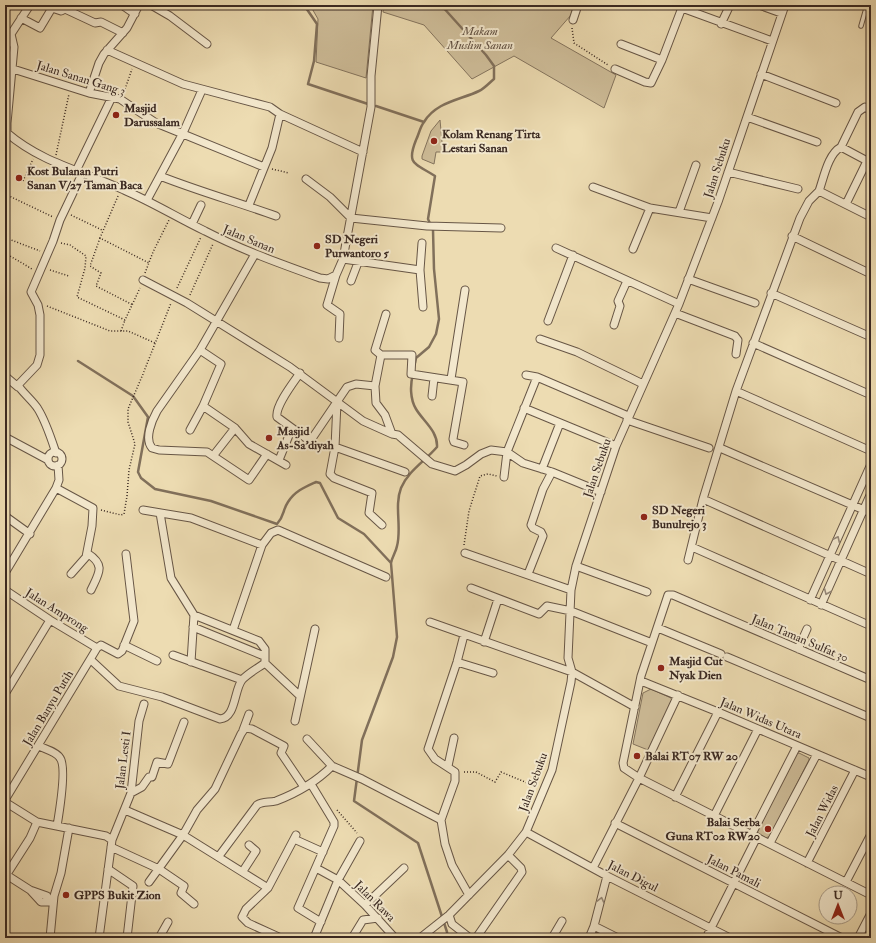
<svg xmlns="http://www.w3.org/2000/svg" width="876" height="943" viewBox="0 0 876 943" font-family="'IM FELL Double Pica',serif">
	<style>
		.green { fill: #cfbe9a; stroke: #84745e }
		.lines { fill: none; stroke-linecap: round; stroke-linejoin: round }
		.stream { stroke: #81705b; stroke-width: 2.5 }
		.service-casing { stroke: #675646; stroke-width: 5.5 }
		.minor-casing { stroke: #675646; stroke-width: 9 }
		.path { stroke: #3a2922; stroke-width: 1.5; stroke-dasharray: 1 2; stroke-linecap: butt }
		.service { stroke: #f3e8cd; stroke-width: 3.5 }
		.minor { stroke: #f3e8cd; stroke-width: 7 }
		.oneway { stroke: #968878 }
		.poi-dot { fill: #8f2418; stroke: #f3e8cd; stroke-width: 1.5 }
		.labels { text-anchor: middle; stroke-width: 4; stroke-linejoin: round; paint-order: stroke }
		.park-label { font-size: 12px; font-style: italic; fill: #5f4e40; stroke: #f3e8cd }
		.street-label { font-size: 12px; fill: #3a2922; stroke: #f3e8cd }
		.poi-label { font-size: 12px; font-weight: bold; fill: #3a2922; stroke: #f3e8cd; text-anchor: start }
	</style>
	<rect width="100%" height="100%" fill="#eddcb2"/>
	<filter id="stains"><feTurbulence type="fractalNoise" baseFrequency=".005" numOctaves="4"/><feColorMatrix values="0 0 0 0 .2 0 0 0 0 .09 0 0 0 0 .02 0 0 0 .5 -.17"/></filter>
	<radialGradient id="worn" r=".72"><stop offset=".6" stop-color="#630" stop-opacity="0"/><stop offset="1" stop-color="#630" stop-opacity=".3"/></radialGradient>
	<path class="green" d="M310,5H373L366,78L316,62L318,19Z
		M384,5H574L571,15L551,38L616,75L604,108L514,56L472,79L424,25L383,12Z
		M440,120L443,152H436L434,164L422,159V156L431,131Z
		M651,689L671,698L672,700L648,750L633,744L643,693Z
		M799,753L809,758V760L770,836L766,838L757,832L796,754Z"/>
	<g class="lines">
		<path class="stream" d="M304,5L317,24L314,61L308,84L368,104
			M376,106L424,122
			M78,361L133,396L148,417L138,472L141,478L155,489L211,501L277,524C285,515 282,511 288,502C295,491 305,487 316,482L320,483L338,518L364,534L391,563
			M415,363L416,358L429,347L436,334L439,319L434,269L433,230L428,219L435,176C415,163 406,165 416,140C419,134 420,127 424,122C436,102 460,100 479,91C485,88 489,83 494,79V66L486,55L441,5
			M413,374C410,385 410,399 416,409C423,421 438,431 437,447C425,461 408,471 401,488C394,506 402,528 397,546C396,552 392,557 391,563L397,637L393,657L362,740L354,801L418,843L447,932V938"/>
		<g class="service-casing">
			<path id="service" d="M861,26L867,5"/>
		</g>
		<g class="minor-casing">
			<path id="minor" d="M122,5L135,14
				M151,5L170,16L207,44
				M759,5L781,13
				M682,8L772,41
				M21,18L40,28L52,8L61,11L65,9L95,23L101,22L123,33
				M573,20L578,5
				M721,24L730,5
				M5,31L11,34L14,47L7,123V133C42,163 83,171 124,190C152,202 178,218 205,231C242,250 281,264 320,278L328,279L336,275L343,259L371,107V76L378,5
				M11,34L30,5
				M621,44L662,60
				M107,50L183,84L270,107L280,114L363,152
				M13,69L89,93L120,99L156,123L264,167
				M615,69L645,82L651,83L662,60L683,5
				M761,74L836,103
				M89,93L99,63L104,54L127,28L139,5
				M747,117L817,142
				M841,147L858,112L865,107L871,110
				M76,171L112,97
				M728,172L798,189
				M160,176C198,191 237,202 276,216
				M306,179L330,197L351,218L427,226L501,228
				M593,187L650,208L712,218
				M819,191C824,177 828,154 841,147L871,163
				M147,200L183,133L202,90
				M846,204L867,161
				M249,205L272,148L280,114
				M679,212L696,165
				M192,224L201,205
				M792,236L871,274
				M556,248L679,304
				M633,249L650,208
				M255,254L200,350L157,411C152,420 144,439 152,448L159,450L207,452L249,480L267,454
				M343,259L420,270L422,243
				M420,270L423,307
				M336,275L327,305L340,314L339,338
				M688,279L755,303
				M143,280L187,303L290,367L363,421L392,434L398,435L432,464L455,471L466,465L481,454L491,450L507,452L523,463L552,472L601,492
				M351,281L359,260
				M771,293L871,337
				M675,313L735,336L738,340L736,354
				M548,321L573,255
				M614,325L620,306L618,301L627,281
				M540,339L577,352L643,384
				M753,343L871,395
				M200,350L221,364L203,406L235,428L249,444L286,465
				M381,355H412L411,374L463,382L453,439L454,442L464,445
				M526,375L537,377L628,416
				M5,376L18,387
				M451,379L465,290
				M375,386L381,355L375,350L386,314
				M736,391L871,451
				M432,396L434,378
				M337,402L335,447L405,472
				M524,408L616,446
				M627,420L709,448
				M292,428L277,417C275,406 293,383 300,373
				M190,430L203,406
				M5,437L48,460
				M335,447L330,474L334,478L372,493L369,513L382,525
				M720,448L871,513
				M48 459a7 7 0 1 1 14 0a7 7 0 1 1-14 0Z
				M56,453C51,438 46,422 38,409C34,402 20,390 18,385L37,365L40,355V315L38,305L31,292L53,241L60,220L82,174
				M213,456L235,428
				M279,460L292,428L307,439L313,437L347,387L356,384L375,386L376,403L385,415L392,434
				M542,469L560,423
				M504,477L507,452L537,377
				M56,488L93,508L92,526L86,557L71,574
				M703,499L871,574
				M143,510L191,518L262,545
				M160,513L171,578L194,615L191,662
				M5,516L30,534
				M692,547L871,626
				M87,553C106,565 99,573 91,590
				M465,553L571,590
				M688,560L703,499L736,391L800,218L809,201L819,191L871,217
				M576,566L647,592
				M5,573L56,488L59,480L58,465
				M528,574L543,536L541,532L533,528L531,525L543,489L552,472
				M471,588L539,614L547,606L571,611L652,643
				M5,590L50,620L97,648
				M810,600L871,464
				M821,605L871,493
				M194,615L259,641L265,649V663L300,696
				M430,622L572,672L635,707
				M193,627L264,656
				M658,628L721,654
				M233,630L262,545L271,533L278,530L386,577
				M464,635L457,662L428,749L435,759L455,772V781L441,820L445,844L452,865L469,895
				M484,642L498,599
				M124,645L157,661
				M798,649L807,629
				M173,655L242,680
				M727,657L871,718
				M91,660L119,686L162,697L220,719C236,718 234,690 242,680C247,674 258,668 265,663
				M457,662L493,673
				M871,680L673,595H668L641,676L623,763L624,768L639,778L871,895
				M641,681L718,712L871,777
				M5,694L50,620
				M295,721L315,629
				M243,730L249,714
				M307,739L332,766L362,779L441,820
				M39,746C45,749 57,752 60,758C67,767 59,814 57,826
				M448,766L454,738
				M311,784L334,822V826L298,908L321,922
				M131,793L142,787L149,777H152L157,762L168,764L184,722
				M675,797L718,712
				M5,800L97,648L101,645L118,654L122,651L134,621L126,554
				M5,802L37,822L106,836L112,840L99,938
				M125,810L183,835L268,888
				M714,816L758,729
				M615,823L842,938
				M526,832L607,876L730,938
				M752,834L797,746
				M294,839L323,852
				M112,840L131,793L139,721L144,704
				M770,843L817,754
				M111,847L159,869L184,886L181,893L194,904
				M219,856L257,805C263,801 269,803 276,801C297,793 316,782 332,766
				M807,863L855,770
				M316,868L338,880L365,905L395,938
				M593,868L639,778L678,695
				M108,869L133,886L127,938
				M243,871L256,851L249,845
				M5,874L30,890L47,896L49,902H41L30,890
				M607,876L594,926L618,938
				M5,877L30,838L37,822
				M149,882L183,835L197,810L215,789L241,734L245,728L252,729L284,746L281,753L304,787
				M846,882L871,834
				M365,905L404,868
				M449,915L452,924L470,938
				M50,938L54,896L61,873L69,828
				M159,938L168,922
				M281,938L248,923L242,917L246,909L268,888L296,835
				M314,938L338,880L360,841
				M352,938L363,920L378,918
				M420,938L449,915L508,855L526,832L552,770L571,682L572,672L568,658L571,590L576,566L616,446L679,304L718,202L785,5
				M476,938L522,872L521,868L508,855
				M552,938L562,921
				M589,938L594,926
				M706,938L757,837
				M858,938L871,913"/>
		</g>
		<path class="path" d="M572,28L574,43L608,65
			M124,92L132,69
			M56,155L69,94
			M272,169L289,173
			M23,181L33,159
			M5,194L53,217
			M118,196L100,238L149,263
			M71,215L102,230
			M6,238L40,251
			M100,238L90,266L101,273L96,286L133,305
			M61,243L70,245L86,256L85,268L77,297L125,320L140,288
			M5,253L32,269
			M50,270L69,276
			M145,273L153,252L169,220
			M177,288L201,237
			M190,295L213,244
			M47,306L110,331H128L155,343
			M121,331L125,320
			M101,510L121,515L124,514L127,496L129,470L135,444L128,422V409L143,374L171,303
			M464,545L469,511L480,476L488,474L497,476
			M464,772H476L495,782L501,772L537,787
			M337,810L357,833"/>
		<use href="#service" class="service"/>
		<use href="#minor" class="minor"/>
	</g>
	<defs><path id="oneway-chevron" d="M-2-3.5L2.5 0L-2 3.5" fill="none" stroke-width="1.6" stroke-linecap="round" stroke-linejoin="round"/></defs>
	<g class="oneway">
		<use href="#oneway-chevron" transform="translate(837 539) rotate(-65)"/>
		<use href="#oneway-chevron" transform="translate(827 592) rotate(113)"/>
		<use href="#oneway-chevron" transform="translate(601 900) rotate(-76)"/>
	</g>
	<g class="poi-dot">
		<circle cx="116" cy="115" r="4"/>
		<circle cx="434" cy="141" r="4"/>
		<circle cx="19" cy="178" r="4"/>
		<circle cx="317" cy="246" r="4"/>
		<circle cx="269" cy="438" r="4"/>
		<circle cx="644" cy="517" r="4"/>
		<circle cx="661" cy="668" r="4"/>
		<circle cx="637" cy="756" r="4"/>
		<circle cx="768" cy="829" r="4"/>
		<circle cx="66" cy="895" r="4"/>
	</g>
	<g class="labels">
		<g class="park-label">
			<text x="480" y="35">Makam<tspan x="480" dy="14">Muslim Sanan</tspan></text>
		</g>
		<g class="street-label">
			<text transform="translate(81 78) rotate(17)" y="4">Jalan Sanan Gang 3</text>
			<text transform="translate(717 168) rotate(-72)" y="4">Jalan Sebuku</text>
			<text transform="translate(249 239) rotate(23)" y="4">Jalan Sanan</text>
			<text transform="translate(597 468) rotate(-71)" y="4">Jalan Sebuku</text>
			<text transform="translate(57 610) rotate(32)" y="4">Jalan Amprong</text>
			<text transform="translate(800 638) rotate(23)" y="4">Jalan Taman Sulfat 30</text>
			<text transform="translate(48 708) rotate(-59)" y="4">Jalan Banyu Putih</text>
			<text transform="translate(761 718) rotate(23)" y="4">Jalan Widas Utara</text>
			<text transform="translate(123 760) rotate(-83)" y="4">Jalan Lesti I</text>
			<text transform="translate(533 782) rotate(-70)" y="4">Jalan Sebuku</text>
			<text transform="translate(822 811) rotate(-63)" y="4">Jalan Widas</text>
			<text transform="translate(734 871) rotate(27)" y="4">Jalan Pamali</text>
			<text transform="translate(633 876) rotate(27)" y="4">Jalan Digul</text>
			<text transform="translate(375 901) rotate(45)" y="4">Jalan Rawa</text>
		</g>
		<g class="poi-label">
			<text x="124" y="112">Masjid<tspan x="124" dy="14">Darussalam</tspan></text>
			<text x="442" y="138">Kolam Renang Tirta<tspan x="442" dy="14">Lestari Sanan</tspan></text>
			<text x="27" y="175">Kost Bulanan Putri<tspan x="27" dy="14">Sanan V/27 Taman Baca</tspan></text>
			<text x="325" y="243">SD Negeri<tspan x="325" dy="14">Purwantoro 5</tspan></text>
			<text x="277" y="435">Masjid<tspan x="277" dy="14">As-Sa'diyah</tspan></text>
			<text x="652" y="514">SD Negeri<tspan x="652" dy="14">Bunulrejo 3</tspan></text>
			<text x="669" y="665">Masjid Cut<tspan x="669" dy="14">Nyak Dien</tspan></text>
			<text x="645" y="760">Balai RT07 RW 20</text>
			<text x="760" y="826" text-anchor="end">Balai Serba<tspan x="760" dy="14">Guna RT02 RW20</tspan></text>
			<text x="74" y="899">GPPS Bukit Zion</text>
		</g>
	</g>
	<rect width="876" height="943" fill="none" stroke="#eddcb2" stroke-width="20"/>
	<rect x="6" y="6" width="864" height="931" fill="none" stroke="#3a2922" stroke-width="2"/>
	<rect x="10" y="10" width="856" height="923" fill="none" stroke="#3a2922"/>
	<g transform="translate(838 905)"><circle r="19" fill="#f3e8cd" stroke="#a99c89"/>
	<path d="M0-3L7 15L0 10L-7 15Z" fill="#8f2418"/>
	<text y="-6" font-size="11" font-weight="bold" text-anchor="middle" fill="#3a2922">U</text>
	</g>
	<rect width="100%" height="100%" filter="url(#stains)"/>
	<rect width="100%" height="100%" fill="url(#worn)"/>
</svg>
